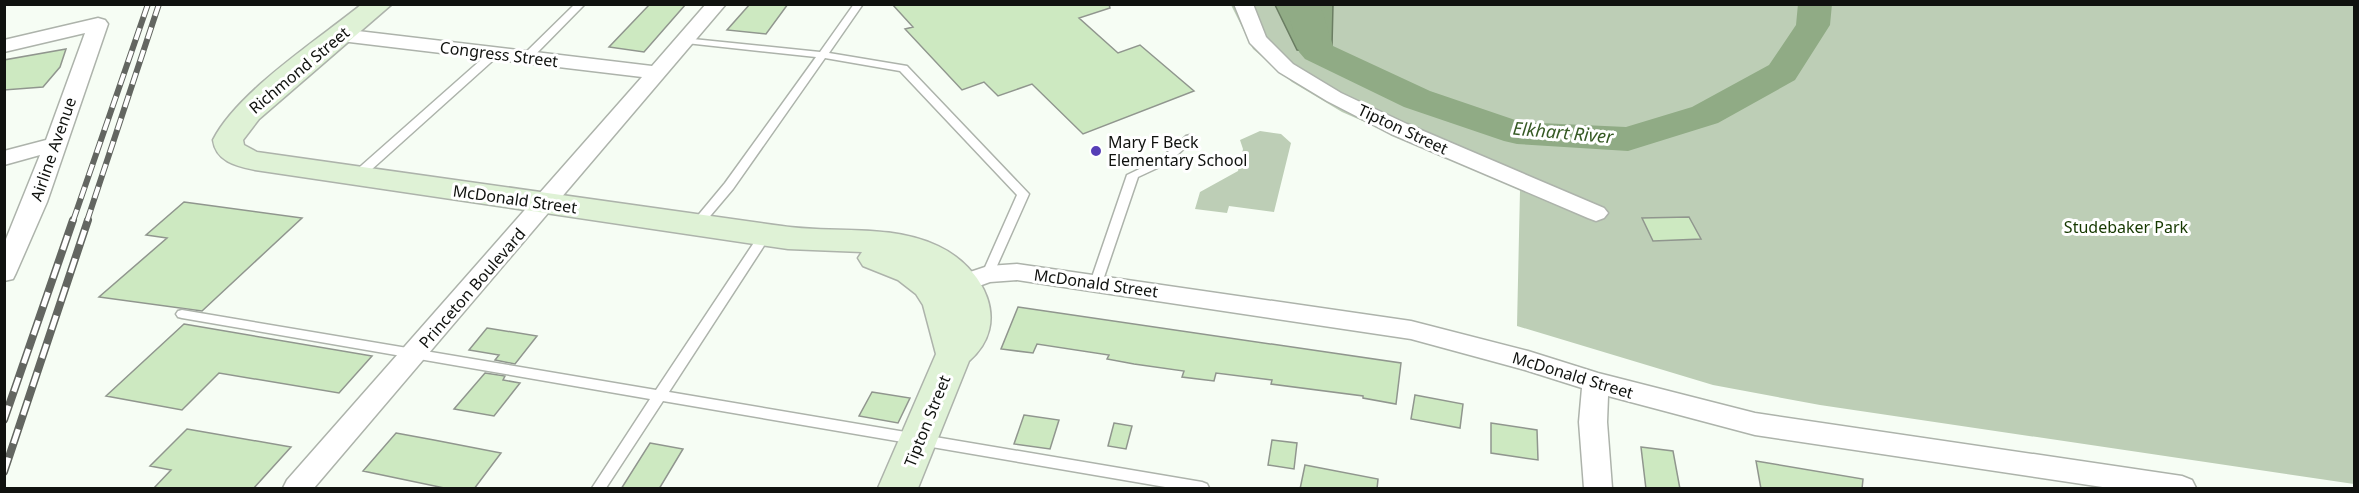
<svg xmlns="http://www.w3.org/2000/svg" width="2359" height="493" viewBox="0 0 2359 493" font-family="'Noto Sans',sans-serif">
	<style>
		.green { fill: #bdceb6 }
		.water { fill: #90ab85; stroke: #6a7d62; stroke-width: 1.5 }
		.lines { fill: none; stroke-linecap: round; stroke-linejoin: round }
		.river { fill: #90ab85; fill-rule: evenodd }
		.building { fill: #cde9c1; stroke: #90968e; stroke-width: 1.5 }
		.lane-casing { stroke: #adb3ab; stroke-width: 3 }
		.street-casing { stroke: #adb3ab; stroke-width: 3 }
		.secondary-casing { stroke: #adb3ab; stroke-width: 3 }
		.lane { fill: #fff; fill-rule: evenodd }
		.street { fill: #fff; fill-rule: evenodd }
		.secondary { fill: #dff2d6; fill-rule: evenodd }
		.rail-far1-casing { stroke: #636661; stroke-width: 6 }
		.rail-casing { stroke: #636661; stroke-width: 8 }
		.rail-far1 { stroke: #fff; stroke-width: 4; stroke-dasharray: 12; stroke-linecap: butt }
		.rail { stroke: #fff; stroke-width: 5; stroke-dasharray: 15; stroke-linecap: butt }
		.poi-dot { fill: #563eb6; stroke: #fff; stroke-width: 2 }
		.labels { text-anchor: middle; stroke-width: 6; stroke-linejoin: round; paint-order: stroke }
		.street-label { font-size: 16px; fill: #10120f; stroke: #fff }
		.poi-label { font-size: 16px; fill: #10120f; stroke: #fff; text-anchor: start }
		.park-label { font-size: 16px; fill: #163900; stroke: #fff }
		.water-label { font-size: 18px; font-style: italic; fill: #365a24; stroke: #fff }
	</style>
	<rect width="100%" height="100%" fill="#f6fdf4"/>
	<path class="green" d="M1231,5H2354V484L1820,405L1713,385L1517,326L1520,190L1342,112L1292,82L1253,49Z
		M1260,131L1281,134L1291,143L1274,212L1229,206L1227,213L1195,209L1200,192L1238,171L1243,149L1240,140Z"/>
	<path class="water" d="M1275,5H1333L1332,46L1317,52L1297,50Z"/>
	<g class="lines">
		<path class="river" d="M1286,4H1320L1333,46L1430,91L1521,122L1626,127L1692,107L1769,65L1796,25L1798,4H1832L1830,25L1795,80L1718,123L1628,151L1517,144L1504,141L1404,107L1305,59L1299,52Z"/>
	</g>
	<path class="building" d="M650,4H686L644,52L609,47Z
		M750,4H788L766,34L727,30Z
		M892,4H1109L1110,8L1079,18L1118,53L1140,45L1194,91L1083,134L1032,84L998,96L984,82L962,90L905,29L913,27Z
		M66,49L60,67L43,87L4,90V60Z
		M184,202L302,218L202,311L99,297L167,238L146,235Z
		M1689,217L1701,239L1653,241L1642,218Z
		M1018,307L1401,363L1396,404L1363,398V396L1271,384L1272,380L1216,373L1214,381L1182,377L1184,371L1134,364L1107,359L1109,355L1037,344L1033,353L1001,349Z
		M184,324L372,356L339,393L219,373L182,410L106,396Z
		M487,328L537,336L515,364L495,360L499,355L469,350Z
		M485,373L505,376L503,380L520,383L494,416L454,409Z
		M872,392L910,398L898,423L859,416Z
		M1415,395L1463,404L1460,428L1411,419Z
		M1024,415L1059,420L1050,449L1014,444Z
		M1114,423L1132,426L1126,449L1108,446Z
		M1491,423L1537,430L1538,460L1491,453Z
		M187,429L291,447L253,489H153L171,470L150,466Z
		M396,433L434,440L501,453L474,489H449L363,471Z
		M1272,440L1297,443L1294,469L1268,465Z
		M650,443L683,449L659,489H621Z
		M1641,447L1673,451L1680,489H1646Z
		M1756,461L1863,479L1862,489H1761Z
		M1305,465L1378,479L1377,489H1300Z"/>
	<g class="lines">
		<g class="lane-casing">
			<path id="lane" d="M575,4H585L531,59H523V55Z
				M854,4H863L829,53L907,66L1029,194L992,277L988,278L982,274L1017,195L900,71L825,58L733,189L700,228L696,229L690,225L725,183L816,57L686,43L681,40L683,38L820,52Z
				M495,50L499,51V55L361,179H353L351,176L353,173L491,51Z
				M1190,135L1194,136L1195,138L1194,140L1168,163L1138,177L1102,283L1096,287L1092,286L1090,283L1127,175L1160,159L1186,136Z
				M765,231L771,235L669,392L1202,482L1207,484L1209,488H1171L663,401L606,488H592L650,399L182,318L178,317L176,314L178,311L182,310L656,390L761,232Z"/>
		</g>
		<g class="street-casing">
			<path id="street" d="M706,4H726L314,488H283L287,480L642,77L341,41L334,39L331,35L334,31L341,29L652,66Z
				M1234,4H1253L1266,37L1293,64L1341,93L1407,124L1604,208L1608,213L1604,218L1596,221L1588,218L1391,134L1327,101L1279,72L1250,43Z
				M98,18L105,20L108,24L47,202L16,273L13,279L4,281V244L40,155L4,165V151L46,140L85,33L4,52V40Z
				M1017,264L1411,321L1528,351L1598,373L1755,413L2182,476L2192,480L2196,488H2109L1755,435L1608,396L1607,422L1612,488H1584L1579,422L1582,388L1525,370L1411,339L1017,280L990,282L946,298L937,295L934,289L937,283L988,266Z"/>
		</g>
		<g class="secondary-casing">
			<path id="secondary" d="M362,4H392L259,119L243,140L244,145L257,152C432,177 607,201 782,226C834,234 888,223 938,246C983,267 1013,323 969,361L918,488H878L936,354L923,305L916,294L898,280L863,266L858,258L862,252L788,249L255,170C237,166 216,162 213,140C237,92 319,39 362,4Z"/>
		</g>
		<use href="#lane" class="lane"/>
		<use href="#street" class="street"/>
		<use href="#secondary" class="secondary"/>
		<g class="rail-far1-casing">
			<path id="rail-far1" d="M73,221L148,4
				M87,221L159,4"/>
		</g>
		<g class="rail-casing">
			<path id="rail" d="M4,420L73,220
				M4,472L88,220"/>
		</g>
		<use href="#rail-far1" class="rail-far1"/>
		<use href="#rail" class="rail"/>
	</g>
	<circle class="poi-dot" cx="1096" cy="151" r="6"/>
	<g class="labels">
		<g class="street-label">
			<text transform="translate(499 54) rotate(7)" y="6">Congress Street</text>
			<text transform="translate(299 70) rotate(-40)" y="6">Richmond Street</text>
			<text transform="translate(1403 129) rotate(25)" y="6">Tipton Street</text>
			<text transform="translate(53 149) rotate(-71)" y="6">Airline Avenue</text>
			<text transform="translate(515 199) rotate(8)" y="6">McDonald Street</text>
			<text transform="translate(1096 283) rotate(8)" y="6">McDonald Street</text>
			<text transform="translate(472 288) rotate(-49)" y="6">Princeton Boulevard</text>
			<text transform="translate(1573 375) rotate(17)" y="6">McDonald Street</text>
			<text transform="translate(927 421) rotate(-68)" y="6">Tipton Street</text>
		</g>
		<g class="poi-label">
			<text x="1108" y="148">Mary F Beck<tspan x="1108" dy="18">Elementary School</tspan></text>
		</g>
		<g class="park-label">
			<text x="2126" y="233">Studebaker Park</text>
		</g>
		<g class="water-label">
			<text transform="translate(1563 133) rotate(5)" y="6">Elkhart River</text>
		</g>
	</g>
	<rect width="2359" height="493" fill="none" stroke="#10120f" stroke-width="12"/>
</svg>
